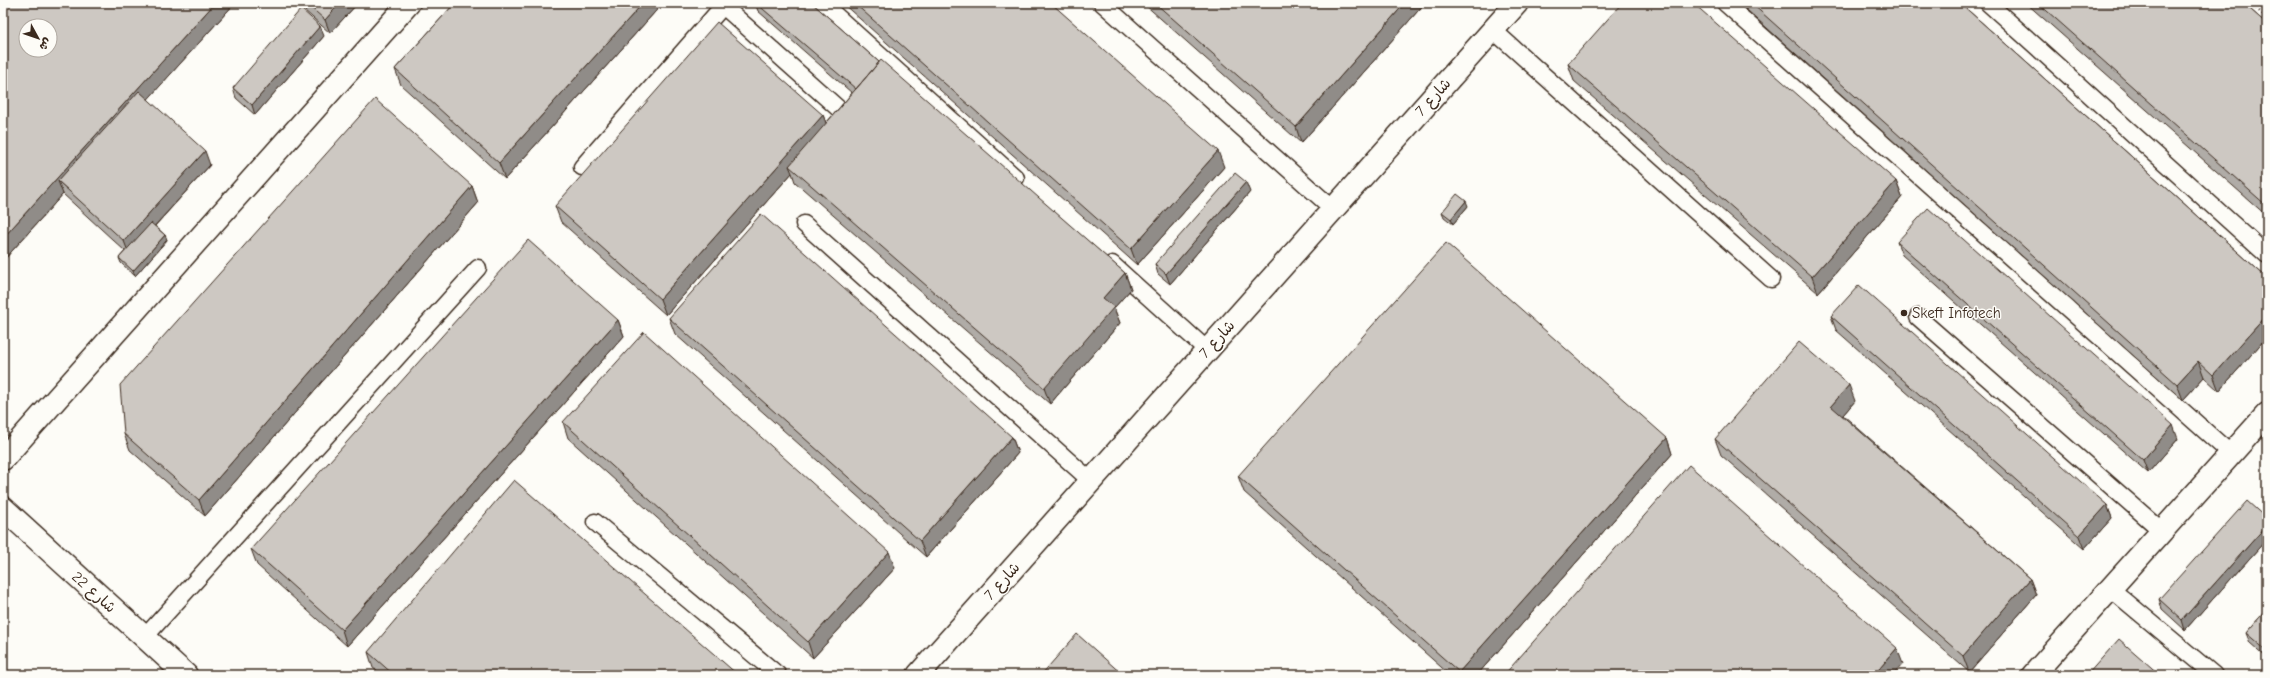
<svg xmlns="http://www.w3.org/2000/svg" width="2270" height="678" viewBox="0 0 2270 678" font-family="'Comic Neue','Playpen Sans Arabic',sans-serif">
	<style>
		.lines { fill: none; stroke-linecap: round; stroke-linejoin: round }
		.service-casing { stroke: #3b2a1e; stroke-width: 19 }
		.minor-casing { stroke: #3b2a1e; stroke-width: 25 }
		.tertiary-casing { stroke: #3b2a1e; stroke-width: 25 }
		.path { stroke: #3b2a1e; stroke-width: 2.5; stroke-dasharray: 1 3; stroke-linecap: butt }
		.service { stroke: #fdfcf7; stroke-width: 16 }
		.minor { stroke: #fdfcf7; stroke-width: 22 }
		.tertiary { stroke: #fdfcf7; stroke-width: 22 }
		.wall { fill: #b0aca7; stroke: #3b2a1e }
		.shaded-wall { fill: #908c88; stroke: #3b2a1e }
		.building { fill: #cdc8c2; stroke: #3b2a1e; fill-rule: evenodd }
		.poi-dot { fill: #3b2a1e; stroke: #fdfcf7; stroke-width: 1.5 }
		.labels { text-anchor: middle; stroke-width: 3; stroke-linejoin: round; paint-order: stroke }
		.street-label { font-size: 15px; fill: #3b2a1e; stroke: #fdfcf7 }
		.poi-label { font-size: 15px; fill: #3b2a1e; stroke: #fdfcf7; text-anchor: start }
	</style>
	<rect width="100%" height="100%" fill="#fdfcf7"/>
	<filter id="ink" filterUnits="userSpaceOnUse"><feTurbulence type="fractalNoise" baseFrequency=".025" numOctaves="2"/><feDisplacementMap in="SourceGraphic" scale="8" xChannelSelector="R" yChannelSelector="G"/><feConvolveMatrix kernelMatrix="1 2 1 2 8 2 1 2 1" color-interpolation-filters="sRGB"/></filter>
	<g filter="url(#ink)">
		<g class="lines">
			<g class="service-casing">
				<path id="service" d="M720,3L840,110
					M822,3L1016,178
					M1102,3L1333,209
					M1725,3L2231,454
					M1988,3L2267,255
					M1493,30L1771,279
					M582,167L723,6
					M804,224L1091,481
					M1112,264L1207,350
					M1918,317L2162,531
					M595,522L778,675
					M2111,589L2214,675
					M144,638L478,268"/>
			</g>
			<g class="minor-casing">
				<path id="minor" d="M3,459L409,3
					M2033,675L2267,414"/>
			</g>
			<g class="tertiary-casing">
				<path id="tertiary" d="M3,508L186,675
					M918,675L1517,3"/>
			</g>
			<path class="path" d="M2250,3L2267,18"/>
			<use href="#service" class="service"/>
			<use href="#minor" class="minor"/>
			<use href="#tertiary" class="tertiary"/>
		</g>
		<path class="wall" d="M3,3H235L148,99L210,165L155,226L165,235L167,240L135,276L121,263L119,258L125,251L63,194L3,261Z
			M296,3H358L330,33Z
			M455,3H663L505,179L401,85L395,69Z
			M755,3H812L879,62L1125,273L1131,289L1114,308L1120,323L1050,404L795,182L792,173L666,315L561,222L555,206L823,115L826,123L852,93L758,11Z
			M842,3H1051L1224,167L1137,265Z
			M1143,3H1425L1301,143Z
			M1739,3H1960L2267,278V337L2219,391L2204,377L2183,400Z
			M2026,3H2243L2267,24V216Z
			M324,36L255,115L236,98L233,88Z
			M1568,64L1896,181L1902,197L1818,293L1574,81Z
			M472,186L478,203L205,516L130,450L124,434Z
			M1250,192L1170,284L1158,274L1155,264Z
			M1468,206L1453,224L1444,217L1442,212Z
			M1897,242L2178,439L2148,473L1902,255Z
			M1831,316L2107,505L2112,518L2084,549L1836,330Z
			M669,318L1012,437L1018,453L926,557L675,334Z
			M618,320L624,336L347,646L257,565L251,549Z
			M1855,401L1843,415L2030,579L2036,595L1969,672L1721,455L1715,439Z
			M563,422L895,568L813,658L568,438Z
			M1667,438L1672,454L1477,675H1450L1244,492L1238,476Z
			M2267,519V539L2185,630L2162,609L2159,599Z
			M2267,609V658L2250,643L2246,633Z
			M368,652L738,675H382L373,668Z"/>
		<path class="shaded-wall" d="M215,3H235L67,189L58,181L63,194L3,261V238Z
			M340,3H358L330,33L325,20Z
			M643,3H663L505,179L499,163Z
			M1405,3H1425L1301,143L1296,127Z
			M320,26L324,36L255,115L252,105Z
			M823,115L829,131L789,166L792,173L666,315L660,299Z
			M205,151L210,165L129,254L124,241Z
			M1218,151L1224,167L1137,265L1131,249Z
			M1896,181L1902,197L1818,293L1812,277Z
			M1246,182L1250,192L1170,284L1166,274Z
			M472,186L478,203L205,516L199,500Z
			M1466,201L1468,206L1453,224L1451,219Z
			M165,235L167,240L135,276L133,271Z
			M1125,273L1131,289L1114,308L1120,323L1050,404L1044,388L1103,298Z
			M2267,315V337L2219,391L2213,375Z
			M618,320L624,336L347,646L342,630Z
			M2198,361L2204,377L2183,400L2177,384Z
			M1849,385L1855,401L1837,422L1831,406Z
			M2173,425L2178,439L2148,473L2143,460Z
			M1012,437L1018,453L926,557L920,541Z
			M1667,438L1672,454L1477,675H1460L1459,672Z
			M2107,505L2112,518L2084,549L2079,536Z
			M2267,525V539L2185,630L2182,620Z
			M889,552L895,568L813,658L808,642Z
			M2030,579L2036,595L1969,672L1963,656Z
			M1897,648L1903,664L1893,675H1874Z"/>
		<path class="building" d="M3,3H215L3,238ZM26,26H50V50H26Z
			M306,3H340L325,20Z
			M455,3H643L499,163L395,69Z
			M756,3H812L879,62L856,89Z
			M854,3H1051L1218,151L1131,249Z
			M1155,3H1405L1296,127Z
			M1622,3H1693L1896,181L1812,277L1568,64Z
			M1751,3H1960L2267,278V315L2213,375L2198,361L2177,384Z
			M2038,3H2243L2267,24V206Z
			M301,9L320,26L252,105L233,88Z
			M717,22L823,115L660,299L555,206Z
			M881,60L1125,273L1103,298L1114,307L1044,388L789,166Z
			M139,91L205,151L124,241L58,181Z
			M375,99L472,186L199,500L124,434L120,385Z
			M1235,173L1246,182L1166,274L1155,264Z
			M1457,194L1466,201L1451,219L1442,212Z
			M1928,208L2173,425L2143,460L1897,242Z
			M761,214L1012,437L920,541L669,318Z
			M151,223L165,235L133,271L119,258Z
			M528,240L618,320L342,630L251,549Z
			M1446,243L1667,438L1459,672L1238,476Z
			M1859,285L2107,505L2079,536L1831,316Z
			M644,332L889,552L808,642L563,422Z
			M1799,342L1849,385L1831,406L2030,579L1963,656L1715,439Z
			M1689,465L1897,648L1874,675H1504Z
			M514,480L738,675H394L368,652Z
			M2247,501L2267,519V525L2182,620L2159,599Z
			M2267,609V651L2246,633Z
			M1077,634L1123,675H1041Z
			M2119,639L2160,675H2087Z
			M1918,671L1924,675H1915Z"/>
	</g>
	<circle class="poi-dot" cx="1904" cy="313" r="4"/>
	<g class="labels">
		<g class="street-label">
			<text transform="translate(1433 97) rotate(-48)" y="5">شارع 7</text>
			<text transform="translate(1217 339) rotate(-48)" y="5">شارع 7</text>
			<text transform="translate(1002 581) rotate(-48)" y="5">شارع 7</text>
			<text transform="translate(94 592) rotate(42)" y="5">شارع 22</text>
		</g>
		<g class="poi-label">
			<text x="1912" y="318">Skeft Infotech</text>
		</g>
	</g>
	<rect width="2270" height="678" fill="none" stroke="#fdfcf7" stroke-width="16"/>
	<rect x="8" y="8" width="2254" height="662" fill="none" stroke="#3b2a1e" stroke-width="1.5" filter="url(#ink)"/>
	<g transform="translate(38 38) rotate(130)"><circle r="19" fill="#fdfcf7" stroke="#afa8a0"/>
	<path d="M0-3L7 15L0 10L-7 15Z" fill="#3b2a1e"/>
	<text y="-6" font-size="11" font-weight="bold" text-anchor="middle" fill="#3b2a1e">ش</text>
	</g>
</svg>
